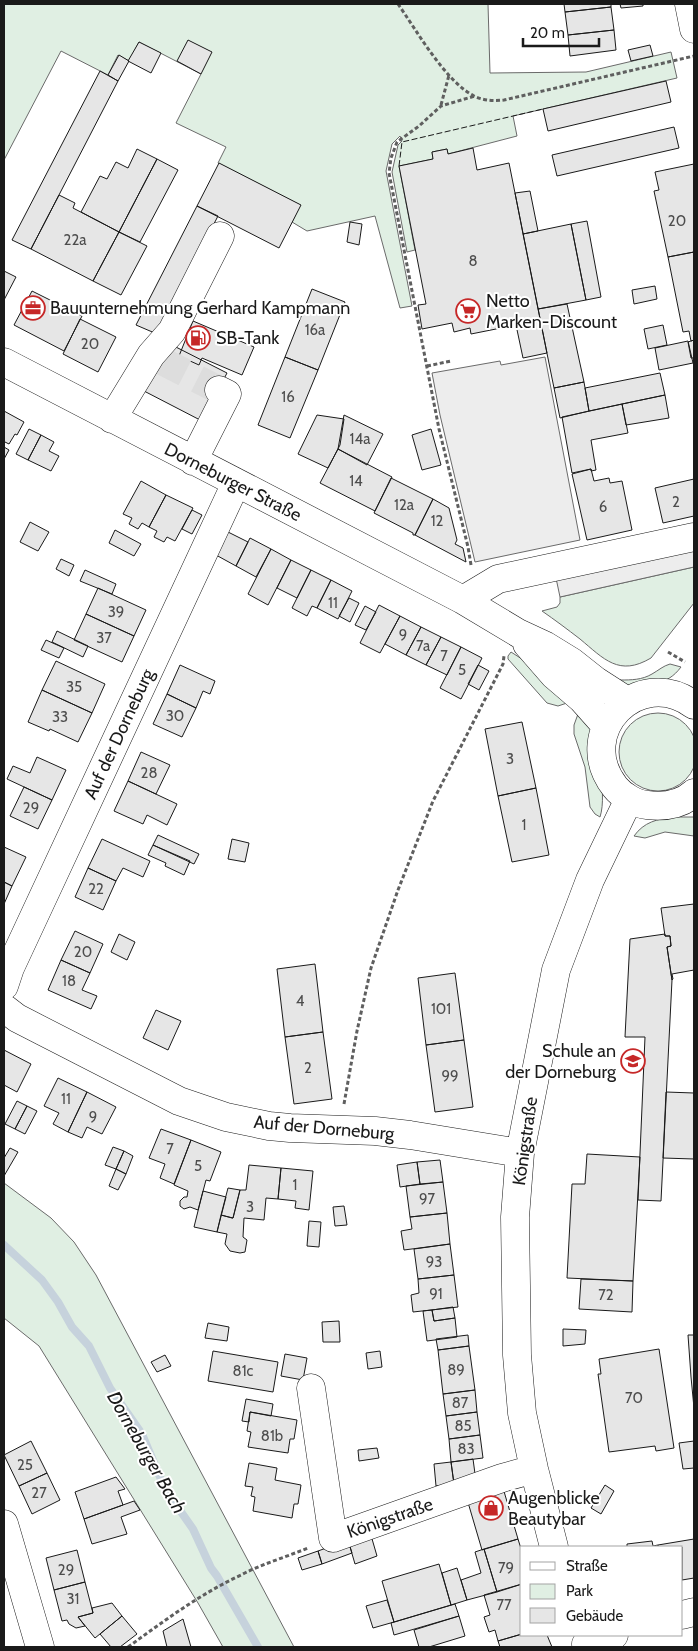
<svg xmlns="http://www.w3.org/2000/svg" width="698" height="1651" viewBox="0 0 698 1651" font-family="Cabin,sans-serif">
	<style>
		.green { fill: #e0efe3; stroke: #6a6a6a }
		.parking { fill: #ededed; stroke: #6a6a6a }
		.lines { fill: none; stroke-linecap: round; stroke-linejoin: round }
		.stream { stroke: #c6d2dc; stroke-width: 8 }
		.building { fill: #e6e6e6; stroke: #1a1a1a }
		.minor-tunnel { stroke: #ddd; stroke-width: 28; stroke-dasharray: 28 14; stroke-linecap: butt }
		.minor-casing { stroke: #1a1a1a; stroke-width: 29 }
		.path { stroke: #5f5f5f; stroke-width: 3; stroke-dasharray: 4 2.5; stroke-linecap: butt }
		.minor { stroke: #fff; stroke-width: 28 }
		.fence { stroke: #1a1a1a; stroke-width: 1; stroke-dasharray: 6 2.5; stroke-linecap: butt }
		.labels { text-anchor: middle; stroke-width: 4; stroke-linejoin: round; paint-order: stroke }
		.number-label { font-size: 15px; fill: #4d4d4d }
		.poi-label { font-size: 18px; fill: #1a1a1a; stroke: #fff; text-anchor: start }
		.street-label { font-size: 18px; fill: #1a1a1a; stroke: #fff }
		.water-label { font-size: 19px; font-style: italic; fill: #1a1a1a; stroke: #fff }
	</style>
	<rect width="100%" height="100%" fill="#fff"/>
	<path class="green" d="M4,4H488L490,73L586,72L671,52L677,78L513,116L517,136L448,154L447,149L432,152L433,159L399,166L415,250L407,252L392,172L398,145L402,141L400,136L392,144L386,171L412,306L400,308L375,216L307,231L292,222L300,205L218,163L226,147L176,123L201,74L139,42L129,61L118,55L108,75L61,51L4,160Z
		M694,567V603L651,658C619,677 604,659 580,639C567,629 555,620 542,611L557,607L560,603V597Z
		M511,652L525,661L567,703L558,706L547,703L508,659V656Z
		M670,664L681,667C667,686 650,684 628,687L620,680C631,680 642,680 652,674C659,670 663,666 670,664Z
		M619 752a39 39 0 1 1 78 0a39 39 0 1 1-78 0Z
		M578,714L586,715C595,739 608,793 600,817L595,814L590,807L585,767L574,734V725Z
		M674,817H694V836L665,832L645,838L634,836C644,822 657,819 674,817Z
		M4,1183L51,1218L74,1242L96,1275L294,1647H223L198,1603L39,1346L4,1318Z"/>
	<path class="parking" d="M545,357L580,540L475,562L440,415L432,373L500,361L501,365Z
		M694,547V567L560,597L556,578Z"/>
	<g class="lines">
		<path class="stream" d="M4,1245L42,1280L58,1302L72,1327L89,1346L110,1388L142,1434L165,1489L193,1529L211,1568L217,1576L258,1647"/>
	</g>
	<path class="building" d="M564,4H611V7L565,12Z
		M620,4H643V6L621,8Z
		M611,7L614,30L568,35L565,12Z
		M614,30L616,50L570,56L568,35Z
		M188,40L212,52L201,74L177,61Z
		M139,42L161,53L151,73L128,61Z
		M650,45L653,56L631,61L628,50Z
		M119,55L129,61L118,81L108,75Z
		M100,71L118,81L31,249L12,240Z
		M666,81L671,102L548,131L543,109Z
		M674,127L679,148L557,176L552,155Z
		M473,148L477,170L509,163L547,353L523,358L516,325L471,334L470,328L454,332L452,323L422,329L418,305L426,304L399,166L433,159L432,152L447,149L448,154Z
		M137,149L157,159L119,232L81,212L100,176L107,179L116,162L128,168Z
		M157,159L178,170L140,242L119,232Z
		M219,163L301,205L279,248L197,206Z
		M694,164V252L668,257L654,191L659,190L655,172Z
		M530,191L538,231L523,234L515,193Z
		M59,195L75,203L73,208L119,232L93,281L31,249Z
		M197,206L218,216L157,334L136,325Z
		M587,221L601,297L586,300L571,224Z
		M350,222L362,224L359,245L347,242Z
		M571,224L586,300L538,309L523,234Z
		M119,232L147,246L121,295L93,281Z
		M694,252V340L691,341L689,331L683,332L668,257Z
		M4,271L16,277L4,300Z
		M655,286L657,299L634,304L632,290Z
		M312,289L345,302L318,370L285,357Z
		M32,291L82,316L64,351L14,325Z
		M567,304L584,382L554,388L538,309Z
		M80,319L116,337L98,372L63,354Z
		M193,321L254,347L242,375L202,358L199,365L179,356Z
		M663,325L667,345L648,349L644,329Z
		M694,340V358H691L688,342Z
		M688,341L693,363L659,370L655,348Z
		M168,343L227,373L202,421L144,391Z
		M285,357L318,370L290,438L258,425Z
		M660,373L665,395L589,411L585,388Z
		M584,382L589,411L560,418L554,388Z
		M665,395L669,418L626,425L622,404Z
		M622,404L628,433L591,440L596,470L591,471V469L572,473L562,417Z
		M4,411L24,422L17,435L15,434L9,444L5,442L4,443Z
		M317,415L344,419L340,445L328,468L298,454Z
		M344,415L383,434L367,465L338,449Z
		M29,429L41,435L28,460L16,454Z
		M431,429L441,465L422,470L412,435Z
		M41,435L54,442L49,451L59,456L51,471L28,460Z
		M4,447L9,450L4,459Z
		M338,449L392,477L375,511L320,483Z
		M591,469L594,481L609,478L610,483L622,481L632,530L587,540L572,474Z
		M391,478L433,499L415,535H413V533L374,513Z
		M694,479V516L663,523L655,488Z
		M141,481L166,495L149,527L142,523L138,529L129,524L132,518L123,514Z
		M166,495L193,508L175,541L167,537L164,542L154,537L157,531L149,527Z
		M433,499L449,508L457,540L455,544L463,548L466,562L415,535Z
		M192,510L202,515L192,534L182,529Z
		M30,522L49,532L38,551L20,542Z
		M115,530L141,544L134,556L109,543Z
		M228,532L248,542L236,566L216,555Z
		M250,538L271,549L256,577L236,566Z
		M271,549L291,560L268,605L248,594Z
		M61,559L74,565L69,576L56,569Z
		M291,560L311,570L297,598L277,588Z
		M85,570L116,584L112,594L80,581Z
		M311,570L331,580L317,608L312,606L307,616L292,608Z
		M331,580L352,591L338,619L317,608Z
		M98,588L146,610L134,636L86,614Z
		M349,598L359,603L350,622L339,616Z
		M379,605L400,616L380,653L360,643Z
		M365,606L376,612L366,630L355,625Z
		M86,614L134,636L122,662L74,640Z
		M400,616L421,627L406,655L385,644Z
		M421,627L441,637L426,665L406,655Z
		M57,631L88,646L83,657L52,642Z
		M441,637L461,647L447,675L426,665Z
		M46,640L64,648L59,658L41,650Z
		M461,647L482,658L461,699L440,688Z
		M56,661L105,684L92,713L42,690Z
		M180,665L215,681L210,694L203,691L196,708L167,694Z
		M478,665L489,671L479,690L468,684Z
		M42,690L92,713L78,742L50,729L49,731L28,722Z
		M167,694L196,708L182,737L153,724Z
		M522,722L536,788L498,796L485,729Z
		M141,752L170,765L156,794L128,781Z
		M37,757L66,770L52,800L7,779L13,766L30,773Z
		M128,781L177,804L167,825L147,815L143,824L114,811Z
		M24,787L52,800L38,829L10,816Z
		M536,788L549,855L512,862L498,796Z
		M158,835L199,854L194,864L153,845Z
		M102,839L150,861L143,877L123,868L116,881L88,868Z
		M232,839L249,843L245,862L228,859Z
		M153,845L190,861L184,875L165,866L166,863L148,855Z
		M4,847L26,857L12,886L4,882Z
		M88,868L116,881L103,910L75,897Z
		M4,882L12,886L4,904Z
		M694,904V970L672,974L673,979L672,980L667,947L671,946L670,936H665L661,908Z
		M75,931L103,944L90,973L61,960Z
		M119,934L135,942L127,960L111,952Z
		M665,934V936H670L671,946L667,947L672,980L661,1201L638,1200L645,1037H625L630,939Z
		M61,960L90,973L82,990L97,996L91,1009L48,990Z
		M315,964L323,1032L285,1037L277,969Z
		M455,973L464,1040L426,1045L418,978Z
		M156,1010L181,1021L168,1050L143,1038Z
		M323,1032L332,1099L294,1104L285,1037Z
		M464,1040L473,1107L435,1112L426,1045Z
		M4,1050L31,1064L17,1092L4,1085Z
		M58,1078L87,1092L68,1132L53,1124L59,1113L44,1106Z
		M87,1092L116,1107L102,1134L87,1127L82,1138L68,1132Z
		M666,1092L694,1093V1159L663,1158Z
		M17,1101L27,1106L15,1129L5,1124Z
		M27,1106L37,1111L25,1134L15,1129Z
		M161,1129L191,1140L174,1184L160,1178L165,1164L149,1158Z
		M191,1140L221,1152L210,1181L206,1180L198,1210L190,1207L184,1209L180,1206V1201L184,1197H187L188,1191L174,1185Z
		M113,1147L124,1151L116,1169L105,1165Z
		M10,1148L18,1152L4,1176V1158Z
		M124,1151L133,1156L126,1174L116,1169Z
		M587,1154L640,1157L633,1281L567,1278L572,1184H585Z
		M440,1160L443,1182L420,1184L417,1162Z
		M417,1162L420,1184L400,1187L397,1165Z
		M249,1165L281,1168L278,1199L266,1198L264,1220L244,1218L243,1237L247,1240L245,1252L240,1253L230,1251L225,1244L227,1234L217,1232L221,1215L233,1218L240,1190H246Z
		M281,1168L313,1171L309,1210L295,1208L296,1201L278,1199Z
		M116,1169L126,1174L118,1190L109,1186Z
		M443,1182L447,1213L410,1217L406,1186Z
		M228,1188L240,1190L233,1218H232L221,1215Z
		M203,1191L226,1197L217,1232L194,1227Z
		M344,1206L347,1225L335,1226L333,1207Z
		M447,1213L450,1244L404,1250L401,1231L412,1229L410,1217Z
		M309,1221L321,1222L319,1247L307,1246Z
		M450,1244L454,1275L418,1279L414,1249Z
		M454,1275L458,1307L413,1312L411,1295L419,1293L418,1279Z
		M581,1279L633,1281L632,1312L579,1309Z
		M453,1307L455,1318L434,1321L432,1310Z
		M432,1310L434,1321L455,1318L457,1337L427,1341L423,1311Z
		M339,1321L340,1342H323L322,1322Z
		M208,1323L229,1327L227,1341L205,1338Z
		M563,1329L586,1330L585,1344L563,1346Z
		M468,1335L469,1346L438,1350L436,1339Z
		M688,1335H694V1408L691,1377Z
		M469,1346L475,1390L443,1394L438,1350Z
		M659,1349L674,1448L656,1451L655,1446L609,1452L598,1374H601L599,1359Z
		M213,1351L278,1362L273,1392L208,1381Z
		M380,1351L382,1367L368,1369L366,1353Z
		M285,1354L307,1358L303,1380L281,1376Z
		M165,1355L171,1366L157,1372L151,1362Z
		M475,1390L477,1412L446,1416L443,1394Z
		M246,1399L273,1404L271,1416L250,1412L249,1422L242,1421Z
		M250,1412L297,1420L294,1439H290L288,1453L248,1447L251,1432L247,1431Z
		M477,1412L480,1435L449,1439L446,1416Z
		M480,1435L483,1458L451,1462L449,1439Z
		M31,1441L47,1473L19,1486L4,1455Z
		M694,1441V1468L683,1469L679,1443Z
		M377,1448L379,1458L359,1461L358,1450Z
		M473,1459L476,1481L454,1484L451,1462Z
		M451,1462L454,1484L436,1486L434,1464Z
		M249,1463L277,1468L275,1480L301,1485L298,1504H294L292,1518L253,1511L255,1497L251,1496L253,1487L245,1486Z
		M47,1473L60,1500L32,1514L19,1486Z
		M116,1477L125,1489L118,1491L123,1505L84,1519L75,1492Z
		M605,1485L614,1491L601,1514L591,1508Z
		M503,1488L518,1539L482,1550L467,1499Z
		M134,1501L140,1510L121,1517L127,1534L92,1544L84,1519Z
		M370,1532L377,1556L355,1564L348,1540Z
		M518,1539L522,1552V1584L497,1592L484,1549Z
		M694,1539V1578L682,1580V1547H658V1545Z
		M348,1540L352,1553L322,1564L318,1551Z
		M652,1541L653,1546L658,1545V1547H627V1544Z
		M484,1549L497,1592L467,1600L461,1580L481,1573L475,1552Z
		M77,1550L85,1582L54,1590L46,1558Z
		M318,1551L322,1564L302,1570L298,1558Z
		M439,1564L451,1605L394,1622L382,1581Z
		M457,1568L467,1600L451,1605L442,1573Z
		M85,1582L93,1613L78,1617L85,1626L76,1628L69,1624L67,1620L62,1621L54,1590Z
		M522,1584V1634L498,1641L495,1630L489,1632L484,1617L490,1615L484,1595Z
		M387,1600L394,1622L373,1628L366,1606Z
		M112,1603L122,1616L95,1638L78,1617L93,1613L92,1608Z
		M455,1604L459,1616L394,1635L391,1623Z
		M122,1616L137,1634L120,1647H111L100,1634Z
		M459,1616L465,1636L429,1647H419L414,1630Z
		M183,1619L191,1647H167L163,1631Z
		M522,1634L547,1635L552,1647H500L498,1641Z"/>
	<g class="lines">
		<path class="minor-tunnel" d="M160,360L219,390"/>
		<g class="minor-casing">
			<path id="minor" d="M689,4L694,29
				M4,362L463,600L518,633L546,646L572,662L596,681L627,701
				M112,419L151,355L172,331L220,236
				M193,461L227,394L219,390
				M463,600L498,579L694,537
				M527,644L554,675L582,699L606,726
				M694,705C639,664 572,732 615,787C622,796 636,804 647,805C664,807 681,805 694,793
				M4,986L10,968L236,483
				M4,1008L17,1018L179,1101L226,1117L269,1126L290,1128L375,1131L410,1135L520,1153
				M311,1388L333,1538L502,1478L534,1469
				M4,1524L40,1647
				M554,1547L534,1469L522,1413L517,1355L515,1217L520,1153L556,970L590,880L629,799
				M682,1615L694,1612
				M586,1644L614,1635"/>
		</g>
		<path class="path" d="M398,4C417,31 445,81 474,96C484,101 494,101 504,100L694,56
			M441,105L449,75
			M427,366L451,361
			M471,565L468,547L439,429L389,173L391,158L397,142L419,126L441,106L475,96
			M668,652L685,662
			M344,1104L357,1031L371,968L398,890L433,801L503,664L504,656
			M128,1647C164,1621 200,1594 241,1575C262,1564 286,1557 308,1548"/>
		<use href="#minor" class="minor"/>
		<path class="fence" d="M399,166L402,142L543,109"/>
	</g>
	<defs>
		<g id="office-ring" transform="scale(1.25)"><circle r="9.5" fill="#fff" stroke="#c62828" stroke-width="1.5"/><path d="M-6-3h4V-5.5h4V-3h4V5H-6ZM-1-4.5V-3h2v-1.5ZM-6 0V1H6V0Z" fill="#c62828"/></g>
		<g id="supermarket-ring" transform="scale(1.25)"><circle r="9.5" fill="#fff" stroke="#c62828" stroke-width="1.5"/><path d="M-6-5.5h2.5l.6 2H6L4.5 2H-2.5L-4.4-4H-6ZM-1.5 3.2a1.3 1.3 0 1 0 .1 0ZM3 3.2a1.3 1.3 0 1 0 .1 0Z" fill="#c62828"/></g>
		<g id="fuel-ring" transform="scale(1.25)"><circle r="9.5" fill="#fff" stroke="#c62828" stroke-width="1.5"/><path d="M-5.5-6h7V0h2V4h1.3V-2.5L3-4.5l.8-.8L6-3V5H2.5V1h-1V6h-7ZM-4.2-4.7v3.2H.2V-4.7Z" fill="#c62828"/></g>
		<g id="school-ring" transform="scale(1.25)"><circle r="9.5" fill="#fff" stroke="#c62828" stroke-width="1.5"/><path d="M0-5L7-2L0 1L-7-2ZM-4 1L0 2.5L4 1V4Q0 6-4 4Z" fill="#c62828"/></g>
		<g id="shop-ring" transform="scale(1.25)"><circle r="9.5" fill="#fff" stroke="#c62828" stroke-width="1.5"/><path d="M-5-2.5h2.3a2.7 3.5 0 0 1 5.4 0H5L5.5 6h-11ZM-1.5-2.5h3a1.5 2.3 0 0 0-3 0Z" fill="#c62828"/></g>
	</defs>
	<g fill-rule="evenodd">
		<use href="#office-ring" x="33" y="308"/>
		<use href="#supermarket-ring" x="468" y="311"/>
		<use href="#fuel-ring" x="198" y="338"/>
		<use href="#school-ring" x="633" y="1061"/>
		<use href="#shop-ring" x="491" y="1508"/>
	</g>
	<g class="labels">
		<g class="number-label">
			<text x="677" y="226">20</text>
			<text x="75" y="245">22a</text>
			<text x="473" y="266">8</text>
			<text x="315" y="335">16a</text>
			<text x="90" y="349">20</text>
			<text x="288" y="402">16</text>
			<text x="360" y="444">14a</text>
			<text x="356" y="486">14</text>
			<text x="676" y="507">2</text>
			<text x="404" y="510">12a</text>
			<text x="603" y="512">6</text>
			<text x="437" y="526">12</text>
			<text x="333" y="608">11</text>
			<text x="116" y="617">39</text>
			<text x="403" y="640">9</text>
			<text x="104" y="643">37</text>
			<text x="423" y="651">7a</text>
			<text x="444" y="661">7</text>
			<text x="462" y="675">5</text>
			<text x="74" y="692">35</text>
			<text x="175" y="721">30</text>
			<text x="60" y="722">33</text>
			<text x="510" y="764">3</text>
			<text x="149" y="778">28</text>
			<text x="31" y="813">29</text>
			<text x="524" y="830">1</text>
			<text x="96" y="894">22</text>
			<text x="83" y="957">20</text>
			<text x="69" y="986">18</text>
			<text x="300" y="1006">4</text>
			<text x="441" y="1014">101</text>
			<text x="308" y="1073">2</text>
			<text x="450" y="1081">99</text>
			<text x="66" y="1104">11</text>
			<text x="93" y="1122">9</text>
			<text x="170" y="1154">7</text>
			<text x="198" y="1171">5</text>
			<text x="295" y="1190">1</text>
			<text x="427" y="1204">97</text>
			<text x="250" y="1212">3</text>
			<text x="434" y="1267">93</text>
			<text x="436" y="1299">91</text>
			<text x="606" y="1300">72</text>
			<text x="456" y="1375">89</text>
			<text x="243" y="1376">81c</text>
			<text x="634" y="1403">70</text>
			<text x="460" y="1408">87</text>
			<text x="463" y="1431">85</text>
			<text x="272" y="1441">81b</text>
			<text x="466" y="1454">83</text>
			<text x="25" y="1470">25</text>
			<text x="39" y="1498">27</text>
			<text x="506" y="1573">79</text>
			<text x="66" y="1575">29</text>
			<text x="73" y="1604">31</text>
			<text x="504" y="1610">77</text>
		</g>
		<g class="poi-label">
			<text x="486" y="307">Netto<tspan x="486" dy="21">Marken-Discount</tspan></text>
			<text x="50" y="314">Bauunternehmung Gerhard Kampmann</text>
			<text x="216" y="344">SB-Tank</text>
			<text x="616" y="1057" text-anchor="end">Schule an<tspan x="616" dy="21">der Dorneburg</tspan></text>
			<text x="508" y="1504">Augenblicke<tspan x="508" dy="21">Beautybar</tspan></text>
		</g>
		<g class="street-label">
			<text transform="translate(233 482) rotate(27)" y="6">Dorneburger Straße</text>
			<text transform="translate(119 734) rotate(-65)" y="6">Auf der Dorneburg</text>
			<text transform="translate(324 1128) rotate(5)" y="6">Auf der Dorneburg</text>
			<text transform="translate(525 1141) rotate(-82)" y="6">Königstraße</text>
			<text transform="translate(390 1518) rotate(-19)" y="6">Königstraße</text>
		</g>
		<g class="water-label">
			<text transform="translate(147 1452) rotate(60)" y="7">Dorneburger Bach</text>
		</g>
	</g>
	<rect width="698" height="1651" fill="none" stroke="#1a1a1a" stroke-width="10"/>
	<rect x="520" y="1546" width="162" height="90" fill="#ffffff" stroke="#a3a3a3"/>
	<rect x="530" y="1562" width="25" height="8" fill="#ffffff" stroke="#a3a3a3"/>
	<text x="566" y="1571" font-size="15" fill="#1a1a1a">Straße</text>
	<rect x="530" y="1584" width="25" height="15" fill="#e0efe3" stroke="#a3a3a3"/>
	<text x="566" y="1596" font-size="15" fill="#1a1a1a">Park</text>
	<rect x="530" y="1608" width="25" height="15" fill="#e6e6e6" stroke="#a3a3a3"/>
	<text x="566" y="1621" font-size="15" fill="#1a1a1a">Gebäude</text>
	<path d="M523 38v8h76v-8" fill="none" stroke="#1a1a1a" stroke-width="2.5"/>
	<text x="530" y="38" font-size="15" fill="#1a1a1a" stroke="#ffffff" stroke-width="4" paint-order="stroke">20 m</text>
</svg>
